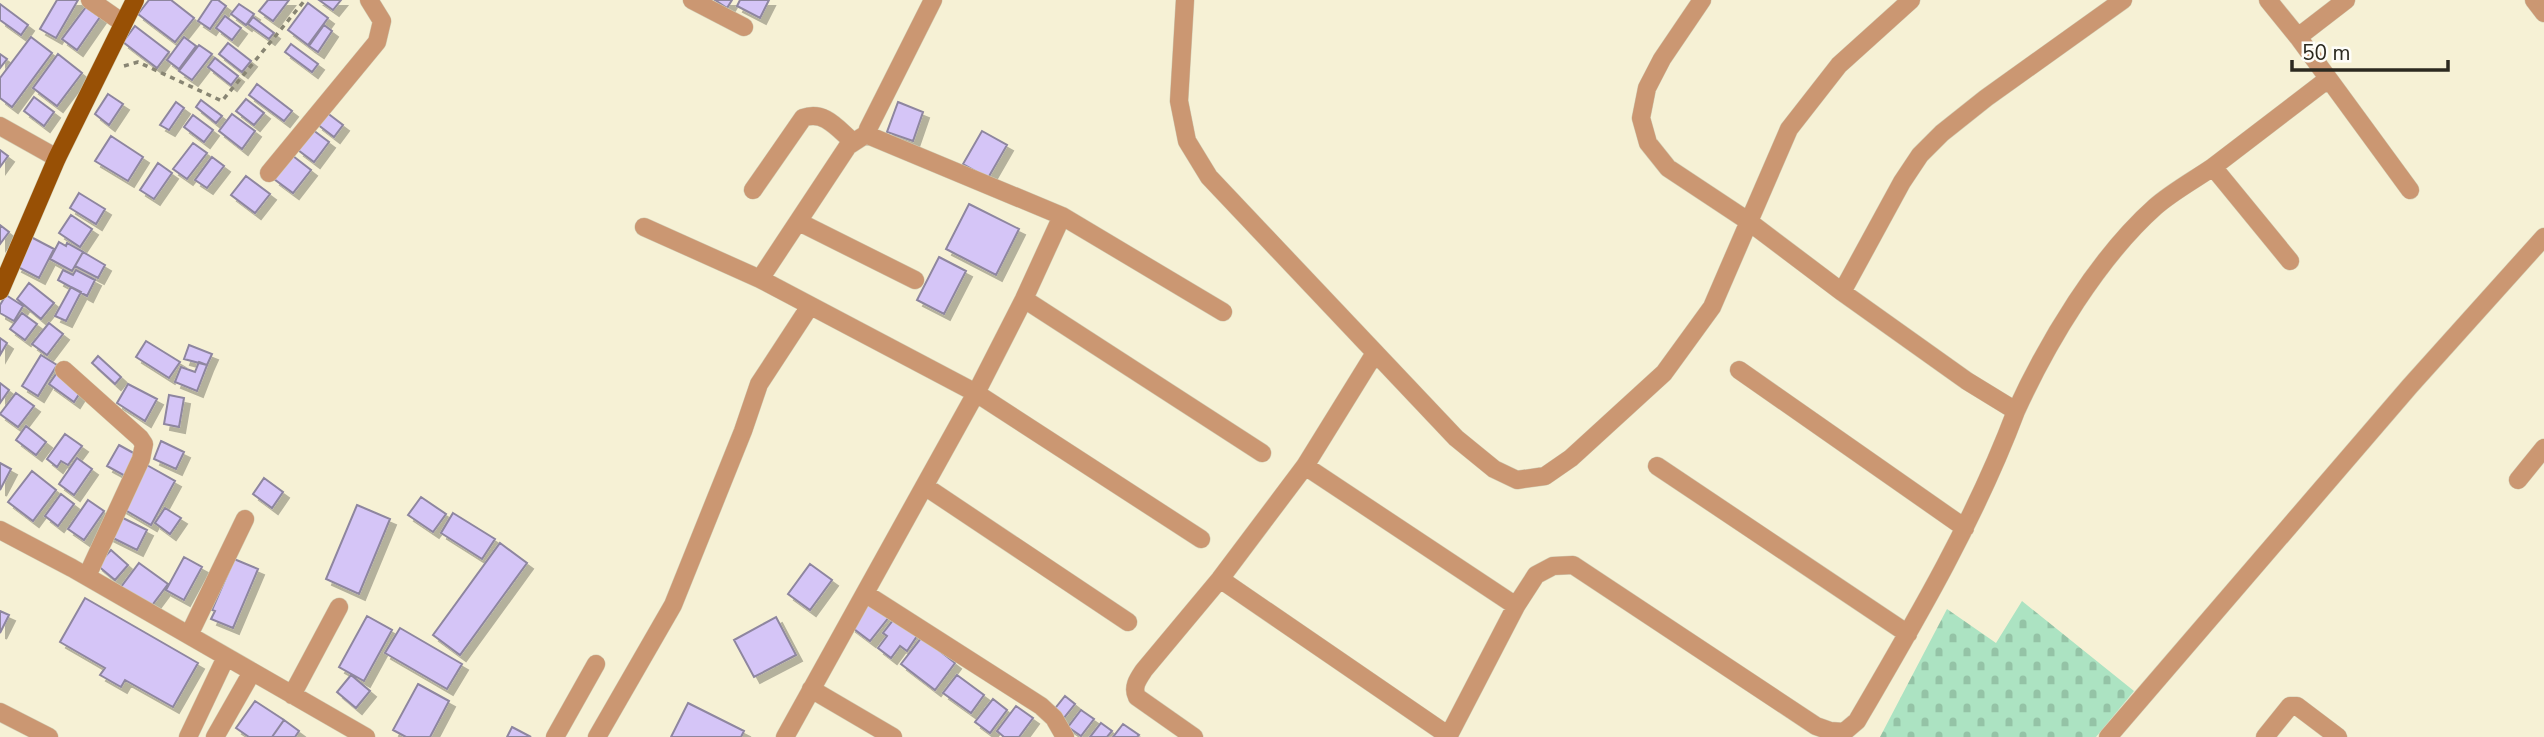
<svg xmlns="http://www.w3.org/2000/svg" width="2544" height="737" viewBox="0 0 2544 737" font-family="'Nunito Sans',sans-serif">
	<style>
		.cemetery { fill: url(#cemetery-stones) }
		.building { fill: #d5c5f7; stroke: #8e869f; stroke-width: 2; filter: url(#shadow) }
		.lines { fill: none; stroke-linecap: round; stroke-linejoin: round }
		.minor-casing { stroke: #d2cdb4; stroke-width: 19 }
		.major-casing { stroke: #d2cdb4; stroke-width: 19 }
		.path { stroke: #888573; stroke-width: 3.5; stroke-dasharray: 5 5; stroke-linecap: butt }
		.minor { stroke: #cb9772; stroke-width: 18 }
		.major { stroke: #985005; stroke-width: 18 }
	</style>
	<defs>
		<pattern id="cemetery-stones" width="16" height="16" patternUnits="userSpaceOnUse" patternTransform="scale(1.75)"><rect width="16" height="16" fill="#ace3c2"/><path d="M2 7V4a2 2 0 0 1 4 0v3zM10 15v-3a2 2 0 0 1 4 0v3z" fill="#94c3a6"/></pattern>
		<filter id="shadow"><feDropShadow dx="6" dy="6" stdDeviation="0" flood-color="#0004"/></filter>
	</defs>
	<rect width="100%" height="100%" fill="#f6f1d5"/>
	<path class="cemetery" d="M2022,601L2134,691L2096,737H1880L1947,609L1996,643Z"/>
	<path class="building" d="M57,0H78L56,38L40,29Z
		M149,0H171L194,18L175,42L138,14Z
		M212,0H218L226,6L210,29L198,21Z
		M268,0H289L273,21L259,11Z
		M319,0H341L333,10Z
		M715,0H732L727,8Z
		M740,0H769L760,18L737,6Z
		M308,3L328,18L308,45L288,30Z
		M0,4L28,25L21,35L0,20Z
		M239,4L254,14L246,25L231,14Z
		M86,7L100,17L77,50L62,39Z
		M225,16L241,28L232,40L216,28Z
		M253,17L274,33L269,39L248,24Z
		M324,25L332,31L318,52L309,46Z
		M135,26L169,52L157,68L123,42Z
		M31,37L52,53L12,107L0,98V78Z
		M184,37L196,46L179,69L167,60Z
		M228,43L251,61L242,72L219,54Z
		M291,44L318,64L312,72L285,52Z
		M199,45L212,54L192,80L179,71Z
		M0,54L7,59L0,68Z
		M58,54L82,73L57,106L33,88Z
		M215,58L238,76L231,85L208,67Z
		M257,84L292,111L284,121L249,95Z
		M108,94L123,104L109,125L95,114Z
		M34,97L54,112L44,126L24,111Z
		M246,99L264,113L254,125L236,111Z
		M201,100L222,116L216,123L196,107Z
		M176,102L184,108L169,130L160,125Z
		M898,102L923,112L913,141L887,132Z
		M326,112L343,125L334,137L317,124Z
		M232,114L255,131L242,149L219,131Z
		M193,115L213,130L204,142L184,127Z
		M313,130L329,142L314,162L298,150Z
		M982,131L1007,145L988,178L963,164Z
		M111,136L143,157L128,181L95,161Z
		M193,143L207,153L187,179L173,169Z
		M0,150L8,156L0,167Z
		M293,156L311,170L293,193L274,179Z
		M212,157L224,166L207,188L195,180Z
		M158,163L172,173L154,199L140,190Z
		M246,176L270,194L255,213L231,195Z
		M79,193L105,209L96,224L70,208Z
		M969,204L1019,229L996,275L946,249Z
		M71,215L92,229L80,247L59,233Z
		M0,225L9,232L0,244Z
		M31,237L54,249L39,278L16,266Z
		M59,242L66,246L67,243L83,252L72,271L50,259Z
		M83,252L105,265L98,278L75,266Z
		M939,257L966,271L944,314L917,300Z
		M63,270L73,275L76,270L95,280L87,296L58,280Z
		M29,283L54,303L41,319L17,299Z
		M71,287L81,292L66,321L55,316Z
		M6,295L23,306L14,321L0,313V305Z
		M22,313L37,324L25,340L10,329Z
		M49,323L63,334L47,355L32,344Z
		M0,338L7,343L0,355Z
		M146,341L180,362L169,378L136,357Z
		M189,345L212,354L207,365L184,359Z
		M41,355L57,365L38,396L22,386Z
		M98,356L121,377L115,384L92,363Z
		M199,362L207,365L197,391L175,382L181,367L195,372Z
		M59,370L83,388L74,402L49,384Z
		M0,383L9,390L0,403Z
		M128,384L157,399L145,421L117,403Z
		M16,393L34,406L18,427L0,414Z
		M169,395L184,398L179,427L164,424Z
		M26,426L46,442L36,455L16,440Z
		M65,434L82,446L68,465L61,461L57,467L47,459Z
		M161,441L184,452L176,469L154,459Z
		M119,445L139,456L127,477L107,466Z
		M77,458L92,469L74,495L59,484Z
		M0,463L11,469L0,490Z
		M145,464L175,481L151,525L120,507Z
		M32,471L56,490L33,521L8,502Z
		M264,478L283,492L272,508L253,494Z
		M61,494L74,504L58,526L45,516Z
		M421,497L446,514L433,532L408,515Z
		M88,500L104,511L84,540L68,529Z
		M357,505L390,519L359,594L326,579Z
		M165,508L181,518L170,534L155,523Z
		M453,513L495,539L482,559L441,533Z
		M117,515L147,530L137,550L107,535Z
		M500,543L527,563L460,655L433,635Z
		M111,550L128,565L115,580L97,565Z
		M184,557L202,567L184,600L166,590Z
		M234,559L258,569L233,628L211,619L215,611L212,610Z
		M139,563L168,584L150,608L121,587Z
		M810,564L832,580L810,610L788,594Z
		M85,598L198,663L173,707L125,680L121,687L100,675L105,668L60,642Z
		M870,602L889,617L870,641L850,626Z
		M0,611L9,615L0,633Z
		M367,616L392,630L364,681L339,667Z
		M776,617L796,655L754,677L734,640Z
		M894,619L917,636L907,651L900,646L891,658L878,648L887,636L883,633Z
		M400,628L462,664L447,689L385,653Z
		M922,637L955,663L935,690L901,664Z
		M351,675L370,691L356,708L337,692Z
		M957,675L984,695L971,713L943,693Z
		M418,684L449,701L430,737H406L393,730Z
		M1065,696L1075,704L1063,719L1053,711Z
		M993,699L1007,710L990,733L975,722Z
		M255,701L284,720L272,737H249L236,728Z
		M688,703L744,731L741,737H671Z
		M1016,706L1033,718L1019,737H1004L997,731Z
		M1081,710L1094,719L1081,736L1068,727Z
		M284,720L299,731L295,737H272Z
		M1101,723L1112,731L1107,737H1090Z
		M1123,724L1139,735L1137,737H1113Z
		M512,727L531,737H507Z"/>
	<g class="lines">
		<g class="minor-casing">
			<path id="minor" d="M90,0L123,23
				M692,0L744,27
				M933,0L868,129L870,136L1062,216
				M1185,0L1179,101L1187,141L1209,177L1456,438L1494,469L1517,480L1545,476L1571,458L1664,373L1712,307L1789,129L1839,65L1911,0
				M1702,0L1662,59L1647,88L1641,118L1648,143L1668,168L1748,221L1842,292L1967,381L2016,411C2048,341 2098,258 2155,207C2172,192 2194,180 2213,167L2290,261
				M2268,0L2298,37L2410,190
				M2534,0L2544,13
				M2298,37L2346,0
				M0,126L57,158
				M2213,167L2328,79
				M269,173L377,42L382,21L369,0
				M753,190L803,118C824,110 837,128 852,141
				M799,222L915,280
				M644,227L760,279L848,146L868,133
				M760,279L976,393L1201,539
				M1842,292L1902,182L1920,155L1942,133L1986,98L2123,0
				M1024,299L1262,453
				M64,370L140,438L144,444L141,459L87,576
				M1739,370L1965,528
				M1305,466L1516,606
				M1657,466L1908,634
				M2518,480L2544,448
				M926,487L1128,622
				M0,530L72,568L366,737
				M1220,579L1449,736
				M866,594L1041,706L1054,718L1065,737
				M189,635L245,519
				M811,689L893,737
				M292,695L339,607
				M0,712L49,737
				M188,737L226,657
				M215,737L252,672
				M555,737L596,664
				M597,737L673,605L743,431L759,384L810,306
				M785,737L976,393L1024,299L1062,216L1223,312
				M1194,737L1137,697C1132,687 1138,679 1144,670L1220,579L1305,466L1375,353
				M1448,737L1516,606L1536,575L1553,566L1573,565L1816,726L1830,731L1844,732L1857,721C1916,620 1975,520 2016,411
				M2108,737L2410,386L2544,237
				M2265,737L2290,706H2297L2338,737"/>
		</g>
		<g class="major-casing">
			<path id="major" d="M0,291L57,158L135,0"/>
		</g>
		<path class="path" d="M124,66L138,62L222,101L305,0"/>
		<use href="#minor" class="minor"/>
		<use href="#major" class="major"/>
	</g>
	<path d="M2292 60v10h156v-10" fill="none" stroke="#2c2a20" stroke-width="3.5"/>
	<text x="2302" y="60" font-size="21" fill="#2c2a20" stroke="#fefdf8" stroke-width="5" paint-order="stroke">50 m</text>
</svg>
